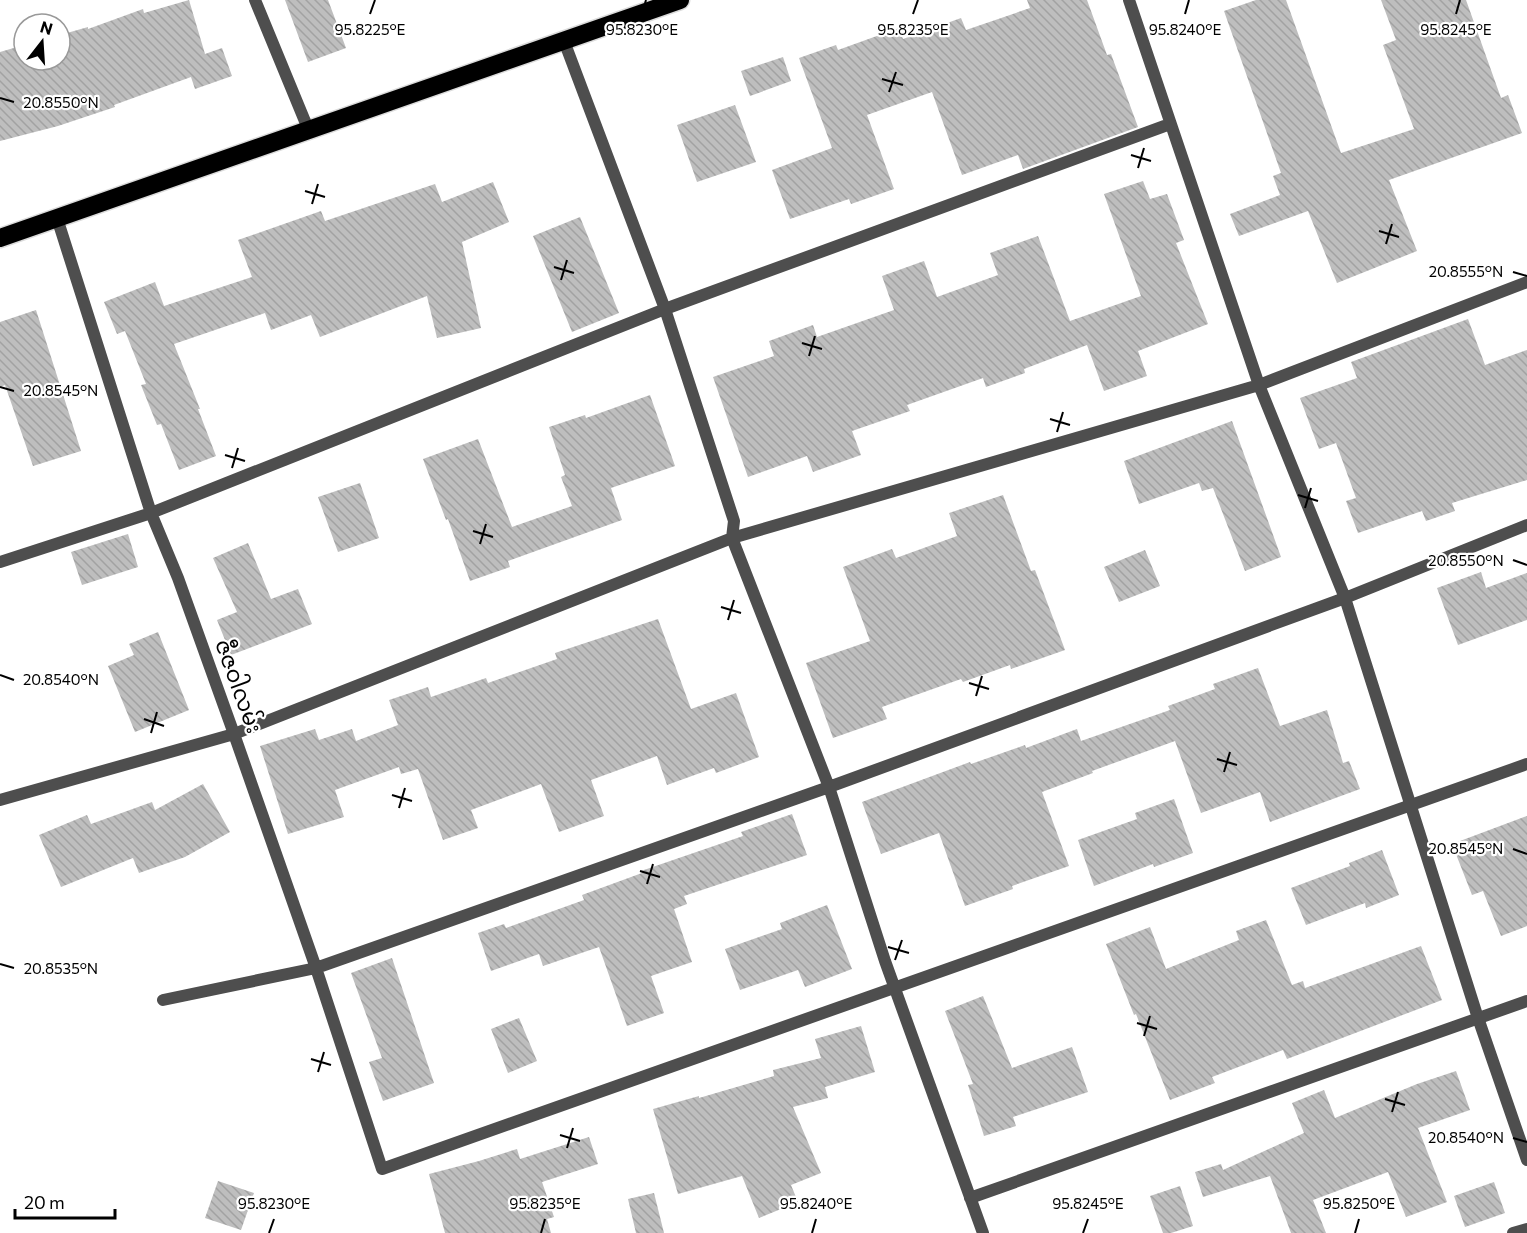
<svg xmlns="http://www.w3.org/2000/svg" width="1527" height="1233" viewBox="0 0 1527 1233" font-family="Commissioner,'Noto Sans Myanmar',sans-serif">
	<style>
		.building { fill: url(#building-back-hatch) }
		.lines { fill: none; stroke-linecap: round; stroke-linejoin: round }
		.highway-casing { stroke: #dbdbdb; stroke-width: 21 }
		.street { stroke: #4e4e4e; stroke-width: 12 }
		.highway { stroke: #000; stroke-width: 18 }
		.ticks { fill: none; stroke: #000; stroke-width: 2 }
		.labels { text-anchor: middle; stroke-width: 4.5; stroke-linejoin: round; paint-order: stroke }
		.street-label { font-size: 22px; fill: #000; stroke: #fff }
		.ticks-label { font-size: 15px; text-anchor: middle; fill: #000; stroke: #fff; stroke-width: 4.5; stroke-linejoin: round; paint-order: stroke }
	</style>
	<defs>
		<pattern id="building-back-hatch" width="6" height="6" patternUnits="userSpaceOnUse" patternTransform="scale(1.5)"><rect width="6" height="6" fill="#bebebe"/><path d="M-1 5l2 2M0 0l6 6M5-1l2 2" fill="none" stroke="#a2a2a2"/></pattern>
	</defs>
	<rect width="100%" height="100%" fill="#fff"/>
	<path class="building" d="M189,0L205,54L222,48L232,76L195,89L191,77L114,105L115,107L58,126L0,141V52L24,45V60H60V35L88,27V29L143,9L144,13Z
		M285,0H328L346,48L308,62Z
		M1027,0H1087L1107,55L1111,54L1138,127L1023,169L1018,155L962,175L932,92L867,115L894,189L851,204L849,199L790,219L772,170L832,148L799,58L836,45L838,50L899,28L903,39L961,18L966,30L1030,8Z
		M1256,0H1286L1341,153L1414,129L1383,45L1396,40L1381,0H1466L1501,98L1508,95L1522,133L1389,180L1417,251L1337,283L1308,211L1239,236L1230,214L1280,195L1273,176L1281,173L1224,11Z
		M783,57L791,81L750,96L741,71Z
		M735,105L756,162L697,182L677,125Z
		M1143,181L1150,199L1167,194L1184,240L1176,243L1208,324L1138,351L1147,376L1104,391L1087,345L1024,369L1025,373L986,387L983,378L907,405L910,411L852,431L861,455L813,472L807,456L748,477L713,377L774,356L769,341L813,325L817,337L894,310L882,276L924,261L937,297L998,275L990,253L1038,236L1070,321L1141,296L1104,194Z
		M493,182L509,222L462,242L481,328L437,338L427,296L320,337L311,315L271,330L265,313L174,344L200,409H198L216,456L179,470L161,424L157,425L141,385L146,384L125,331L117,334L104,302L155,282L164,306L252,277L238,240L321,211L325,221L435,184L442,202Z
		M580,217L619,313L572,332L533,236Z
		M36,310L81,451L33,466L5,385L0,387V322Z
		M1468,319L1485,365L1527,350V480L1452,503L1455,511L1426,521L1422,511L1358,533L1346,501L1356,498L1336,443L1319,449L1300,398L1357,378L1351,362Z
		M650,395L675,466L611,488L622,520L508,561L510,567L470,581L448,519L446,520L423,459L478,439L512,527L572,506L561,477L565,475L549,427L585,415L586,418Z
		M1232,421L1281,557L1245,571L1213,488L1202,491L1199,483L1139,504L1124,461Z
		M360,483L379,538L338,552L318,497Z
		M1003,495L1031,571L1035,570L1065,650L1011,669L1010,665L963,682L961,679L882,707L887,719L833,738L806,663L870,641L843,567L892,549L896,558L957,536L949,513Z
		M128,534L138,567L82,585L71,552Z
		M248,543L271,599L298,589L312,624L231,655L217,620L237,612L213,558Z
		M1145,550L1160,586L1119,602L1104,567Z
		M1481,572L1486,588L1527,573V620L1458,645L1437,588Z
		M658,619L691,709L736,693L759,757L716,773L714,768L667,785L657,756L591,780L604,816L559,832L541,784L471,810L478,828L443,840L418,769L401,774L399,767L335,790L344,817L288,834L260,746L315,729L319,740L352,729L356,741L398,725L389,700L428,687L431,697L486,678L488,683L557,659L555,653Z
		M158,632L189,710L135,732L108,666L134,655L129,644Z
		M1258,668L1280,726L1327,710L1343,763L1349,761L1360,789L1270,822L1260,792L1201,813L1175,741L1092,771L1093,773L1042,792L1069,866L1012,886L1013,889L965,906L939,833L881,854L862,802L970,762L971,764L1025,745L1026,748L1077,729L1081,741L1170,710L1168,706L1215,689L1213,684Z
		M203,784L230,832L185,857L139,873L133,858L61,887L39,835L87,815L91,824L152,802L155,810Z
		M1174,799L1193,853L1154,867L1153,864L1094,886L1078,840L1137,819L1135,813Z
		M792,814L807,855L684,896L687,904L674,909L692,962L651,976L664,1013L627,1026L599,947L543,966L539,954L491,971L478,933L504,924L506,928L584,900L582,895L642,873L641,871L743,836L741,832Z
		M1527,816V926L1501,936L1483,891L1472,895L1452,844Z
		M1382,850L1399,895L1366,908L1365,903L1306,925L1291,888L1350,866L1349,863Z
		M827,905L852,969L805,987L798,970L740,990L725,949L782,929L780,923Z
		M1266,920L1292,985L1303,981L1305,988L1421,946L1442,1000L1287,1059L1283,1050L1212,1077L1215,1083L1170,1100L1136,1014L1134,1015L1106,944L1150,927L1166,969L1239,940L1236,931Z
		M392,958L434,1083L383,1101L369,1062L382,1058L351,973Z
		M983,996L1012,1068L1072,1047L1088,1092L1013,1117L1016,1126L984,1136L968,1085L973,1084L945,1011Z
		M519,1018L537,1061L508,1073L491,1029Z
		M861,1026L875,1072L825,1087L828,1098L793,1107L821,1173L791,1185L798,1202L759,1218L742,1176L678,1194L653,1109L699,1096V1098L774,1076L773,1070L821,1058L815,1039Z
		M1456,1071L1470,1110L1418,1128L1447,1202L1406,1217L1388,1172L1313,1200L1326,1233H1291L1270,1176L1203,1197L1195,1172L1221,1164L1223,1170L1304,1133L1292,1103L1324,1090L1335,1118L1417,1084Z
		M589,1137L598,1164L542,1182L554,1217L547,1219L551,1233H445L429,1174L479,1161L517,1149L520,1159Z
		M218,1181L254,1193L241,1230L205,1218Z
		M1494,1182L1505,1213L1465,1227L1454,1196Z
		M1180,1186L1193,1226L1171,1233H1163L1150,1196Z
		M654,1193L664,1233H636L628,1199Z"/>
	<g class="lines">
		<g class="highway-casing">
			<path id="highway" d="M0,238L680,0"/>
		</g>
		<path class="street" d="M255,0L309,131
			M1129,0L1259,385L1345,598L1477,1015L1527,1160
			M564,41L665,309L734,521L732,538L829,787L885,961L983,1233
			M57,218L151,513L178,578L234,734L316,968L382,1169L1527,764
			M0,562L151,513L665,309L1170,124
			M0,800L234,734L732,538L1259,385L1527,282
			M163,1000L316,968L829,787L1345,598L1527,525
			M970,1198L1527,1001
			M1513,1233L1527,1229"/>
		<use href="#highway" class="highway"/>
	</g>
	<path class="ticks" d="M370,14L375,0M642,14L646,0M913,14L918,0M1185,14L1189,0M1456,14L1460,0M882,79L903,85M889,92L896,72M0,98L14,102M1131,155L1151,161M1138,168L1144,148M305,191L325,197M312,204L318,184M1379,231L1399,237M1386,244L1392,224M554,267L574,273M1513,272L1527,276M561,280L567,260M802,343L822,349M809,356L815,336M0,387L14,391M1050,419L1070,425M1057,432L1063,412M225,455L245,461M232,468L238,448M1298,495L1318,501M1305,508L1311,488M473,531L493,537M480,544L486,524M1513,560L1527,565M721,607L741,613M728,620L734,600M0,675L14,680M969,683L989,689M976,696L982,676M144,719L164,726M151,733L157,712M1217,759L1237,765M1224,772L1230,752M392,795L412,801M399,808L405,788M1513,849L1527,854M640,871L660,877M647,884L653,864M888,947L909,953M895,960L902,940M0,964L14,968M1137,1023L1157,1029M1144,1036L1150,1016M311,1059L331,1065M318,1072L324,1052M1385,1099L1405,1105M1392,1112L1398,1092M560,1135L580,1141M1513,1138L1527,1142M567,1148L573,1128M269,1233L274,1219M541,1233L545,1219M812,1233L816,1219M1083,1233L1088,1219M1355,1233L1359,1219"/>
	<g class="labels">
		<g class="street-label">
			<text transform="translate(239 686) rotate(70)" y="8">ဇီဇဝါလမ်း</text>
		</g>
	</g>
	<g class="ticks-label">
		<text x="370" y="35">95.8225°E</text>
		<text x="642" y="35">95.8230°E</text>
		<text x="913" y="35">95.8235°E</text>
		<text x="1185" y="35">95.8240°E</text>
		<text x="1456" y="35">95.8245°E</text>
		<text x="61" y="108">20.8550°N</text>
		<text x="1466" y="277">20.8555°N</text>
		<text x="61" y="396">20.8545°N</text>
		<text x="1466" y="566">20.8550°N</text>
		<text x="61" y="685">20.8540°N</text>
		<text x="1466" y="854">20.8545°N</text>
		<text x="61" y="974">20.8535°N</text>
		<text x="1466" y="1143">20.8540°N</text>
		<text x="274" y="1209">95.8230°E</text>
		<text x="545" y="1209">95.8235°E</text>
		<text x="816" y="1209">95.8240°E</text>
		<text x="1088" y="1209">95.8245°E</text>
		<text x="1359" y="1209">95.8250°E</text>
	</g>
	<g transform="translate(42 42) rotate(17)"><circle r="28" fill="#ffffff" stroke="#999999" stroke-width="1.5"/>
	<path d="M0-4.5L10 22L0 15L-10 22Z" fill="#000000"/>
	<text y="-9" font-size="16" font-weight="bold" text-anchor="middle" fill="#000000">N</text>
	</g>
	<path d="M15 1209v9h100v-9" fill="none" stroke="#000000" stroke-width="3"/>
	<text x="24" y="1209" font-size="18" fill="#000000" stroke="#ffffff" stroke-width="4.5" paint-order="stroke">20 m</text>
</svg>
